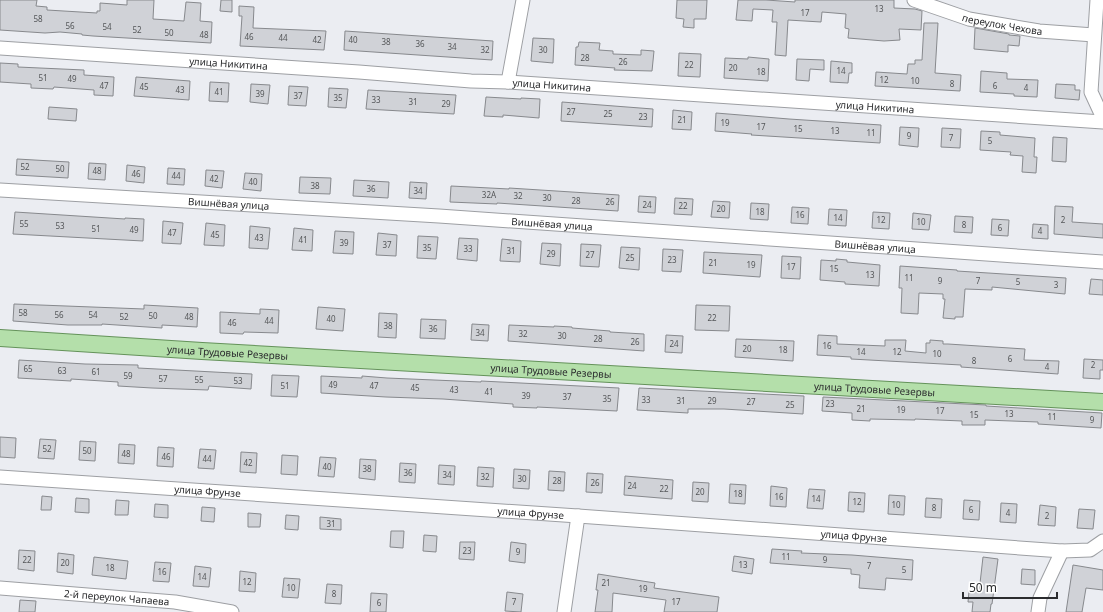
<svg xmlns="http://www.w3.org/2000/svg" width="1103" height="612" viewBox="0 0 1103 612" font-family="'Noto Sans',sans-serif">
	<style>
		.building { fill: #d0d2d7; stroke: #87898d }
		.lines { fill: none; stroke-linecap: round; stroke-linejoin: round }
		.minor-casing { stroke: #9d9fa3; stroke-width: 15 }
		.major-casing { stroke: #64925a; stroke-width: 18 }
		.minor { stroke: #fff; stroke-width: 13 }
		.major { stroke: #b4dfaa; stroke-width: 16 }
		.labels { text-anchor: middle; stroke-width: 4; stroke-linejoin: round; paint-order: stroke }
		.number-label { font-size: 8px; fill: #545658 }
		.street-label { font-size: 10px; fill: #2b2c2e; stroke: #fff }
	</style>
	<rect width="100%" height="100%" fill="#ebedf2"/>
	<path class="building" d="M0,0H37L36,6L47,7V10L97,13V11H100V3L127,5V0H154L153,19L184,21L186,2L201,3L200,21L212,22L211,43L93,36L82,35V34L60,32L45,33L0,30Z
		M221,0H232V12L220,11Z
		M677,0H707L706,19H694V28L683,27L684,19L676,18Z
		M738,0H766L795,2V0H894V8L915,9L922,11L921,30L899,29L900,40L884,41L848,38L849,29L845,28L846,14L822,12L821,22L788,20L786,56L775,55L777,22H772L773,10L753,9L752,21L736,20Z
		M239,6L254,7L253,28L326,31L324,50L240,46L242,16H239Z
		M924,23H938L935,73L961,75L960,91L875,86L876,72L907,74L908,64H915V60H922Z
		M975,28L1009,34V35L1020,36L1019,46L1008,45V52L974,49Z
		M345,31L493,41L492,60L344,50Z
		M533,38L554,39L553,63L531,61Z
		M579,42L600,43L599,50L613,51V54L641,55V50L654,51L652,71L614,70L615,68L575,65L576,47H578Z
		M679,53L701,54L700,77L678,76Z
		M748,57L769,59L768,81L724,78L725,58L748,59Z
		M797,59L824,60V70L810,69L809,81L796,80Z
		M831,61L852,63V73H849L848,83L830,82Z
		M0,63L18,64V67L84,70V75L114,77L113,96L94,95V90L54,87L53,89L31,88V84L0,82Z
		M981,71L1007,73V79L1038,80L1037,97L1014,96V94L980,92Z
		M136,77L190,81L189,100L134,96Z
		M210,82L229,83L228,102L209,101Z
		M251,84L270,85L268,104L250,102Z
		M1056,84L1075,85V90H1080L1079,100L1055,98Z
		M289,86L308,87L306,106L288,105Z
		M329,88L348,89L346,108L328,107Z
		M368,90L456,95L454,114L366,109Z
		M486,97L521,99V98L540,99L539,118L503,115V117L484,116Z
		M562,102L653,109L652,127L561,121Z
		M49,107L77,109L76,121L48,119Z
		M673,110L692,112L691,130L672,129Z
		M716,113L789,119L881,125L880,143L751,135L752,134L715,131Z
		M900,127L919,128L918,147L899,145Z
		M942,128L961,129L960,148L941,147Z
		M981,131L1000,132V135L1035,138L1034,157H1037L1036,173L1022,172L1023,156L1010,155L1011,152L980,150Z
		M1053,137L1067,138L1066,162L1052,161Z
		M17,159L69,162L68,178L16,175Z
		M89,163L106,164L105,180L88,179Z
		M127,165L145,167L144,183L126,181Z
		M168,168L185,169L184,185L167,184Z
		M206,170L224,171L222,188L205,186Z
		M245,173L262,174L261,191L243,189Z
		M300,177L331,178L330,194L299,193Z
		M354,180L389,182L388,198L353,196Z
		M410,182L427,183L426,199L409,198Z
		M451,186L509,189V188L619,195L618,211L497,203V204L450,202Z
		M639,196L656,197L655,213L638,212Z
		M675,198L693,199L692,215L674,214Z
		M713,201L730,202L729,218L711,217Z
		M751,203L769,204L768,220L750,219Z
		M1055,206L1073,207L1072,222L1103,224V238L1054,234Z
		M792,207L809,208L808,224L791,223Z
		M829,209L847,210L846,226L828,225Z
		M15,212L125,219V218L144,219L143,241L13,234Z
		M873,212L890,213L889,229L872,228Z
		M913,213L931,215L929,230L912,229Z
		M955,216L973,217L972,233L954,232Z
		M992,219L1009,220L1008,236L991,235Z
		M163,221L183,223L181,244L162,243Z
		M206,223L225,225L224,246L204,245Z
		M1033,224L1048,225V239L1032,238Z
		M250,226L270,228L268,249L249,248Z
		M294,228L313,230L312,251L292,250Z
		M335,231L354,232L353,254L333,253Z
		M378,233L397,235L396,256L376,255Z
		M418,236L438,237L436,259L417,258Z
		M459,238L478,239L477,261L457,259Z
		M502,239L521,241L520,262L500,261Z
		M542,243L561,244L560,266L540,264Z
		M581,244L601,245L599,267L580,266Z
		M621,247L640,248L639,270L619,268Z
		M663,249L683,250L681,272L662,271Z
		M704,252L762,255L760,277L703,273Z
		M782,256L801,257L800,279L781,278Z
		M836,259L847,260V262L880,265L879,286L845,284V282L820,280L821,260L836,261Z
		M900,266L957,270V271L1066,278L1065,294L992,287V290L965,289L963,317H955V319L943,318L945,299H943V294L919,293L918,314L901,313L902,288H899Z
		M1091,279L1103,280V295L1089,294Z
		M14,304L144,309V305L198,308L197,327L162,325V328L102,324V325H68L13,321Z
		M696,305L730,306L729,331L695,330Z
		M318,307L345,309L343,331L316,329Z
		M260,309L279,310L278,333L244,332L243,334L220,333V312L260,314Z
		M379,313L397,314L396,338L378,337Z
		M421,319L446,320L445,339L420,338Z
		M472,324L489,325L488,341L471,340Z
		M509,325L554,327V326L572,327V328L610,331V332L644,334V351L508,341Z
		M666,335L683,336L682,353L665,352Z
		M818,335L837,336V344L885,346V340H906L905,351L926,353V343H930V340L943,341V344H948L1025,349L1024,360L1059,361L1058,374L961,367V365L851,359V357L817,355Z
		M736,339L794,341L793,361L735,357Z
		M1084,359L1103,360V370H1100V379L1083,378Z
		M19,360L85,364L138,365V368L252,374L251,389L209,386L208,390L152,388L118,386V382L71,379V381L18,378Z
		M272,375L299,376L297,397L271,396Z
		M321,376L362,378V376L387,378L481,382V381L619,388L617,411L537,407V408L513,407V404L443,399L386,397L321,393Z
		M639,388L804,396L803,414L724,409H688V413L637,410Z
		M823,397L986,405V406L1102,413L1101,428L1038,424V422L985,420V425H962V421L915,419V420L870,419V421L852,420V413L822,411Z
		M0,437L16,438L15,458L0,457Z
		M40,439L56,440L54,459L38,458Z
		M80,441L96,442L95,461L79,460Z
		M119,444L135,445L134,464L118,463Z
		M158,447L174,448L173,467L157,466Z
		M200,449L216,450L214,469L198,468Z
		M241,452L257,453L256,473L240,472Z
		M282,455L298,456L297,475L281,474Z
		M320,457L336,458L334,477L318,476Z
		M360,459L376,460L375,480L359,478Z
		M400,463L416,464L415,483L399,482Z
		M439,465L455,466L454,485L438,484Z
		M478,467L494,468L493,487L477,486Z
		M514,469L530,470L529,489L513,488Z
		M549,471L565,472L564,491L548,490Z
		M587,473L603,474L602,493L586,492Z
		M625,476L673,480L672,499L624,495Z
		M693,482L709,483L708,502L692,501Z
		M730,484L746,485L745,504L729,503Z
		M771,486L787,488L786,507L770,506Z
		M809,489L825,490L823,509L807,508Z
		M849,492L865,493L864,512L848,511Z
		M889,495L905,496L904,515L888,514Z
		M42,496L52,497L51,510H41Z
		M76,498L89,499V513L75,512Z
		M926,498L942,499L941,518L925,517Z
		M116,500L129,501L128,515H115Z
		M964,500L980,501L979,520L963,519Z
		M1001,503L1017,504L1016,523L1000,522Z
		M155,504L168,505V518L154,517Z
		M1040,505L1056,507L1055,526L1038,525Z
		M202,507L215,508L214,522L201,521Z
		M1079,509L1095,510L1093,529L1077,528Z
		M248,513L261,514L260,527H248Z
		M286,515L299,516L298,530L285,529Z
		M320,517L341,519V530L320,529Z
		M391,531H404L403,548L390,547Z
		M424,535L437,536L436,552L423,551Z
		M460,542H475L474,560L459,559Z
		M511,542L526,544L525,563L509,561Z
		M772,549L802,551L801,553L852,555L913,560L912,580L886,578L885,590L859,588L860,575L851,574V569L770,563Z
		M19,550L35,551L34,571L18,569Z
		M58,553L74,555L73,574L57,572Z
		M734,556L754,559L752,574L732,571Z
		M94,557L128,561L126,579L92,575Z
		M983,557L998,559L992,604H991L990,612H972L973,602H968L969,591L979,592Z
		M155,562L171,563L169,582L153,581Z
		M1073,565L1103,570V590L1086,588L1082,612H1066Z
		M195,566L211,568L209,587L193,586Z
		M1022,569L1035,570V585L1021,584Z
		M240,571L256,573L255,592L239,591Z
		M598,574L655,583L654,588L719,597L717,612H664L666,600L613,593L612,612H595L598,590H596Z
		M284,578L300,579L298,598L282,597Z
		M327,584L342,585L341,604L325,603Z
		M507,592L523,594L521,612L505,611Z
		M371,593L387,594L386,612H370Z
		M20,600L36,601L35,612H19Z"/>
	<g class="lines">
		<g class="minor-casing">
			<g id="minor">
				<path id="s1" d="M914,0L969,19L1039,31L1094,35"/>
				<path d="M1097,0L1091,92L1103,118"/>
				<path id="s2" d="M0,48L359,72L471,81L508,82L1103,122"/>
				<path d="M508,82L523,0"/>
				<path id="s3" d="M0,190L439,216L1103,262"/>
				<path id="s4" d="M0,477L578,516L1062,551L1090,550L1103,541"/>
				<path id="s5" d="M0,588L175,602L232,612"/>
				<path d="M564,612L578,516"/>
				<path d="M1038,612L1040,598L1062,551"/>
			</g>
		</g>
		<g class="major-casing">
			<g id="major">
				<path id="s6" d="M0,338L202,351L1103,402"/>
			</g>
		</g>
		<use href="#minor" class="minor"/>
		<use href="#major" class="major"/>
	</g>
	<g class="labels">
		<g class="number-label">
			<text x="879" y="12">13</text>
			<text x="805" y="16">17</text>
			<text x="38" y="22">58</text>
			<text x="70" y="29">56</text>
			<text x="107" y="30">54</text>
			<text x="137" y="33">52</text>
			<text x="169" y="36">50</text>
			<text x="204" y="38">48</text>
			<text x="249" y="40">46</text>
			<text x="283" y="41">44</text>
			<text x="317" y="43">42</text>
			<text x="353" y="43">40</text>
			<text x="386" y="45">38</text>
			<text x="420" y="47">36</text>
			<text x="452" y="50">34</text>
			<text x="485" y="53">32</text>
			<text x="543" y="53">30</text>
			<text x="585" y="61">28</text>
			<text x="623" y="65">26</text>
			<text x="689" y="68">22</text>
			<text x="733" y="71">20</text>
			<text x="841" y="74">14</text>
			<text x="761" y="75">18</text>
			<text x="43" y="81">51</text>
			<text x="72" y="82">49</text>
			<text x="884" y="83">12</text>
			<text x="915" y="84">10</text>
			<text x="952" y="87">8</text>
			<text x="104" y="89">47</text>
			<text x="995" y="89">6</text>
			<text x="144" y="90">45</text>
			<text x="1026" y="91">4</text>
			<text x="180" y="93">43</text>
			<text x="219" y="95">41</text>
			<text x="260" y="97">39</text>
			<text x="298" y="99">37</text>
			<text x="338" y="101">35</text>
			<text x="376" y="103">33</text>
			<text x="413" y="105">31</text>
			<text x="446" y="107">29</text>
			<text x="571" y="115">27</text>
			<text x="608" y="117">25</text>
			<text x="643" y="120">23</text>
			<text x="682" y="123">21</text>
			<text x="725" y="126">19</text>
			<text x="761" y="130">17</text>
			<text x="798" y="132">15</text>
			<text x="835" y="134">13</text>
			<text x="871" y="136">11</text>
			<text x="909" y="139">9</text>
			<text x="951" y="141">7</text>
			<text x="990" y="144">5</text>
			<text x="25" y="170">52</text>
			<text x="60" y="172">50</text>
			<text x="97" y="174">48</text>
			<text x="136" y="177">46</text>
			<text x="176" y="179">44</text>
			<text x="214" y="182">42</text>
			<text x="253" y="185">40</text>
			<text x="315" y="189">38</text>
			<text x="371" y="192">36</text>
			<text x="418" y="194">34</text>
			<text x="489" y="198">32А</text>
			<text x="518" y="199">32</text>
			<text x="547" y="201">30</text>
			<text x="576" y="204">28</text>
			<text x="610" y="205">26</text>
			<text x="647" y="208">24</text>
			<text x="683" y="209">22</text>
			<text x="721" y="212">20</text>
			<text x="760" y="215">18</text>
			<text x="800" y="218">16</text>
			<text x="838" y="221">14</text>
			<text x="881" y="223">12</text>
			<text x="1063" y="223">2</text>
			<text x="921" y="225">10</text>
			<text x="24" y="227">55</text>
			<text x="964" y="228">8</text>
			<text x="60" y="229">53</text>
			<text x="1000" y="231">6</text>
			<text x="96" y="232">51</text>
			<text x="134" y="233">49</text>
			<text x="1040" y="234">4</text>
			<text x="172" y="236">47</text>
			<text x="215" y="238">45</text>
			<text x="259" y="241">43</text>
			<text x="303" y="243">41</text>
			<text x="344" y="246">39</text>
			<text x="387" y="248">37</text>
			<text x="427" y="251">35</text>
			<text x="468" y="252">33</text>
			<text x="511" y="254">31</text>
			<text x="551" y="257">29</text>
			<text x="590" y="258">27</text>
			<text x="630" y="261">25</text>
			<text x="672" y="263">23</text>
			<text x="713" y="266">21</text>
			<text x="751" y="268">19</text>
			<text x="791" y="270">17</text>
			<text x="834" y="272">15</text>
			<text x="870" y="278">13</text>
			<text x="909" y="281">11</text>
			<text x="940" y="284">9</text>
			<text x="978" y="284">7</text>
			<text x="1018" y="285">5</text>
			<text x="1056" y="288">3</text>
			<text x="23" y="316">58</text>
			<text x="59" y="318">56</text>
			<text x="93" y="318">54</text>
			<text x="153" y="319">50</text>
			<text x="124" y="320">52</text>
			<text x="189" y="320">48</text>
			<text x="712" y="321">22</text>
			<text x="331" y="322">40</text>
			<text x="269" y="324">44</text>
			<text x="232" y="326">46</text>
			<text x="388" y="329">38</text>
			<text x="433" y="332">36</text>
			<text x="480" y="336">34</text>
			<text x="523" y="337">32</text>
			<text x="562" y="339">30</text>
			<text x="598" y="342">28</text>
			<text x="635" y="345">26</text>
			<text x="674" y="347">24</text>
			<text x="827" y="349">16</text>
			<text x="747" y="352">20</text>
			<text x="783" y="353">18</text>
			<text x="861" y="355">14</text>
			<text x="897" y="355">12</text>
			<text x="937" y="357">10</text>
			<text x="1010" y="362">6</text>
			<text x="974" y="364">8</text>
			<text x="1093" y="368">2</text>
			<text x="1047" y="370">4</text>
			<text x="28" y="372">65</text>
			<text x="62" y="374">63</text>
			<text x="96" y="375">61</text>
			<text x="128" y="379">59</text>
			<text x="163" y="382">57</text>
			<text x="199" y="383">55</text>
			<text x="238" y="384">53</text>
			<text x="333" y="388">49</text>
			<text x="285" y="389">51</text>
			<text x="374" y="389">47</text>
			<text x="415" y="391">45</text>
			<text x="454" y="393">43</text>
			<text x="489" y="395">41</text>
			<text x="526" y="399">39</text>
			<text x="567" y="400">37</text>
			<text x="607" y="402">35</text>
			<text x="646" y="403">33</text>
			<text x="681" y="404">31</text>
			<text x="712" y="404">29</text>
			<text x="751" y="405">27</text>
			<text x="830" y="407">23</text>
			<text x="790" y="408">25</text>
			<text x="861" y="412">21</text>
			<text x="901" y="413">19</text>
			<text x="940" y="414">17</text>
			<text x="1009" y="417">13</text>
			<text x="974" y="418">15</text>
			<text x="1052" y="420">11</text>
			<text x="1092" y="423">9</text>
			<text x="47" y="452">52</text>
			<text x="87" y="454">50</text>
			<text x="126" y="457">48</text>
			<text x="166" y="460">46</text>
			<text x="207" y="462">44</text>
			<text x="248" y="466">42</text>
			<text x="327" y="470">40</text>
			<text x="367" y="472">38</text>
			<text x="408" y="476">36</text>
			<text x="447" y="478">34</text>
			<text x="485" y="480">32</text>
			<text x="522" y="482">30</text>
			<text x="557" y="484">28</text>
			<text x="595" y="486">26</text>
			<text x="632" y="489">24</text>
			<text x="664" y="492">22</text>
			<text x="700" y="495">20</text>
			<text x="738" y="497">18</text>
			<text x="779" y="500">16</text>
			<text x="816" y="502">14</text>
			<text x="857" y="505">12</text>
			<text x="896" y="508">10</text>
			<text x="934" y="511">8</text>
			<text x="971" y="513">6</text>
			<text x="1008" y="516">4</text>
			<text x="1047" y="519">2</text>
			<text x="331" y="527">31</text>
			<text x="467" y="554">23</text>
			<text x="518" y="555">9</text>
			<text x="786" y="560">11</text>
			<text x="27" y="563">22</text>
			<text x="825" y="563">9</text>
			<text x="65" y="566">20</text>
			<text x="743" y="568">13</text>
			<text x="869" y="569">7</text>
			<text x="110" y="571">18</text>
			<text x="904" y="573">5</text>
			<text x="162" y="575">16</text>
			<text x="202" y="580">14</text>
			<text x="247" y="585">12</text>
			<text x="606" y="586">21</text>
			<text x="291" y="591">10</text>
			<text x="643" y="592">19</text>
			<text x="334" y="597">8</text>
			<text x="514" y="605">7</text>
			<text x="676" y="605">17</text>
			<text x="379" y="606">6</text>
		</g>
		<g class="street-label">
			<text dy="4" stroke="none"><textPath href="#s1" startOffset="92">переулок Чехова</textPath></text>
			<text dy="4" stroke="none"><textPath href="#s2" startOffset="229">улица Никитина</textPath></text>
			<text dy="4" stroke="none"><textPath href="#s2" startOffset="553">улица Никитина</textPath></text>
			<text dy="4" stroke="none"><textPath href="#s2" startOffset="877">улица Никитина</textPath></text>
			<text dy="4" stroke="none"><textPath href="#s3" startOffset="229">Вишнёвая улица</textPath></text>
			<text dy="4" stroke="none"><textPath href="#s3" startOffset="553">Вишнёвая улица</textPath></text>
			<text dy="4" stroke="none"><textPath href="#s3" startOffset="877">Вишнёвая улица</textPath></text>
			<text dy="4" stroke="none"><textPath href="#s6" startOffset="228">улица Трудовые Резервы</textPath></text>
			<text dy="4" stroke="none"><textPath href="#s6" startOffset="552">улица Трудовые Резервы</textPath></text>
			<text dy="4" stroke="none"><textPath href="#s6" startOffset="876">улица Трудовые Резервы</textPath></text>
			<text dy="4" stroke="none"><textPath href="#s4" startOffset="208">улица Фрунзе</textPath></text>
			<text dy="4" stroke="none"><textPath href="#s4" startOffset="532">улица Фрунзе</textPath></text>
			<text dy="4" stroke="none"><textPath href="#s4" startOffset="856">улица Фрунзе</textPath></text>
			<text dy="4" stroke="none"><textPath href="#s5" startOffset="117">2-й переулок Чапаева</textPath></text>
		</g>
	</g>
	<path d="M963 592v6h94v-6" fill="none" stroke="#2b2c2e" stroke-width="2"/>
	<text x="969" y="592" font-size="12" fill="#2b2c2e" stroke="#ffffff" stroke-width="3" paint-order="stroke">50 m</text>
</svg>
